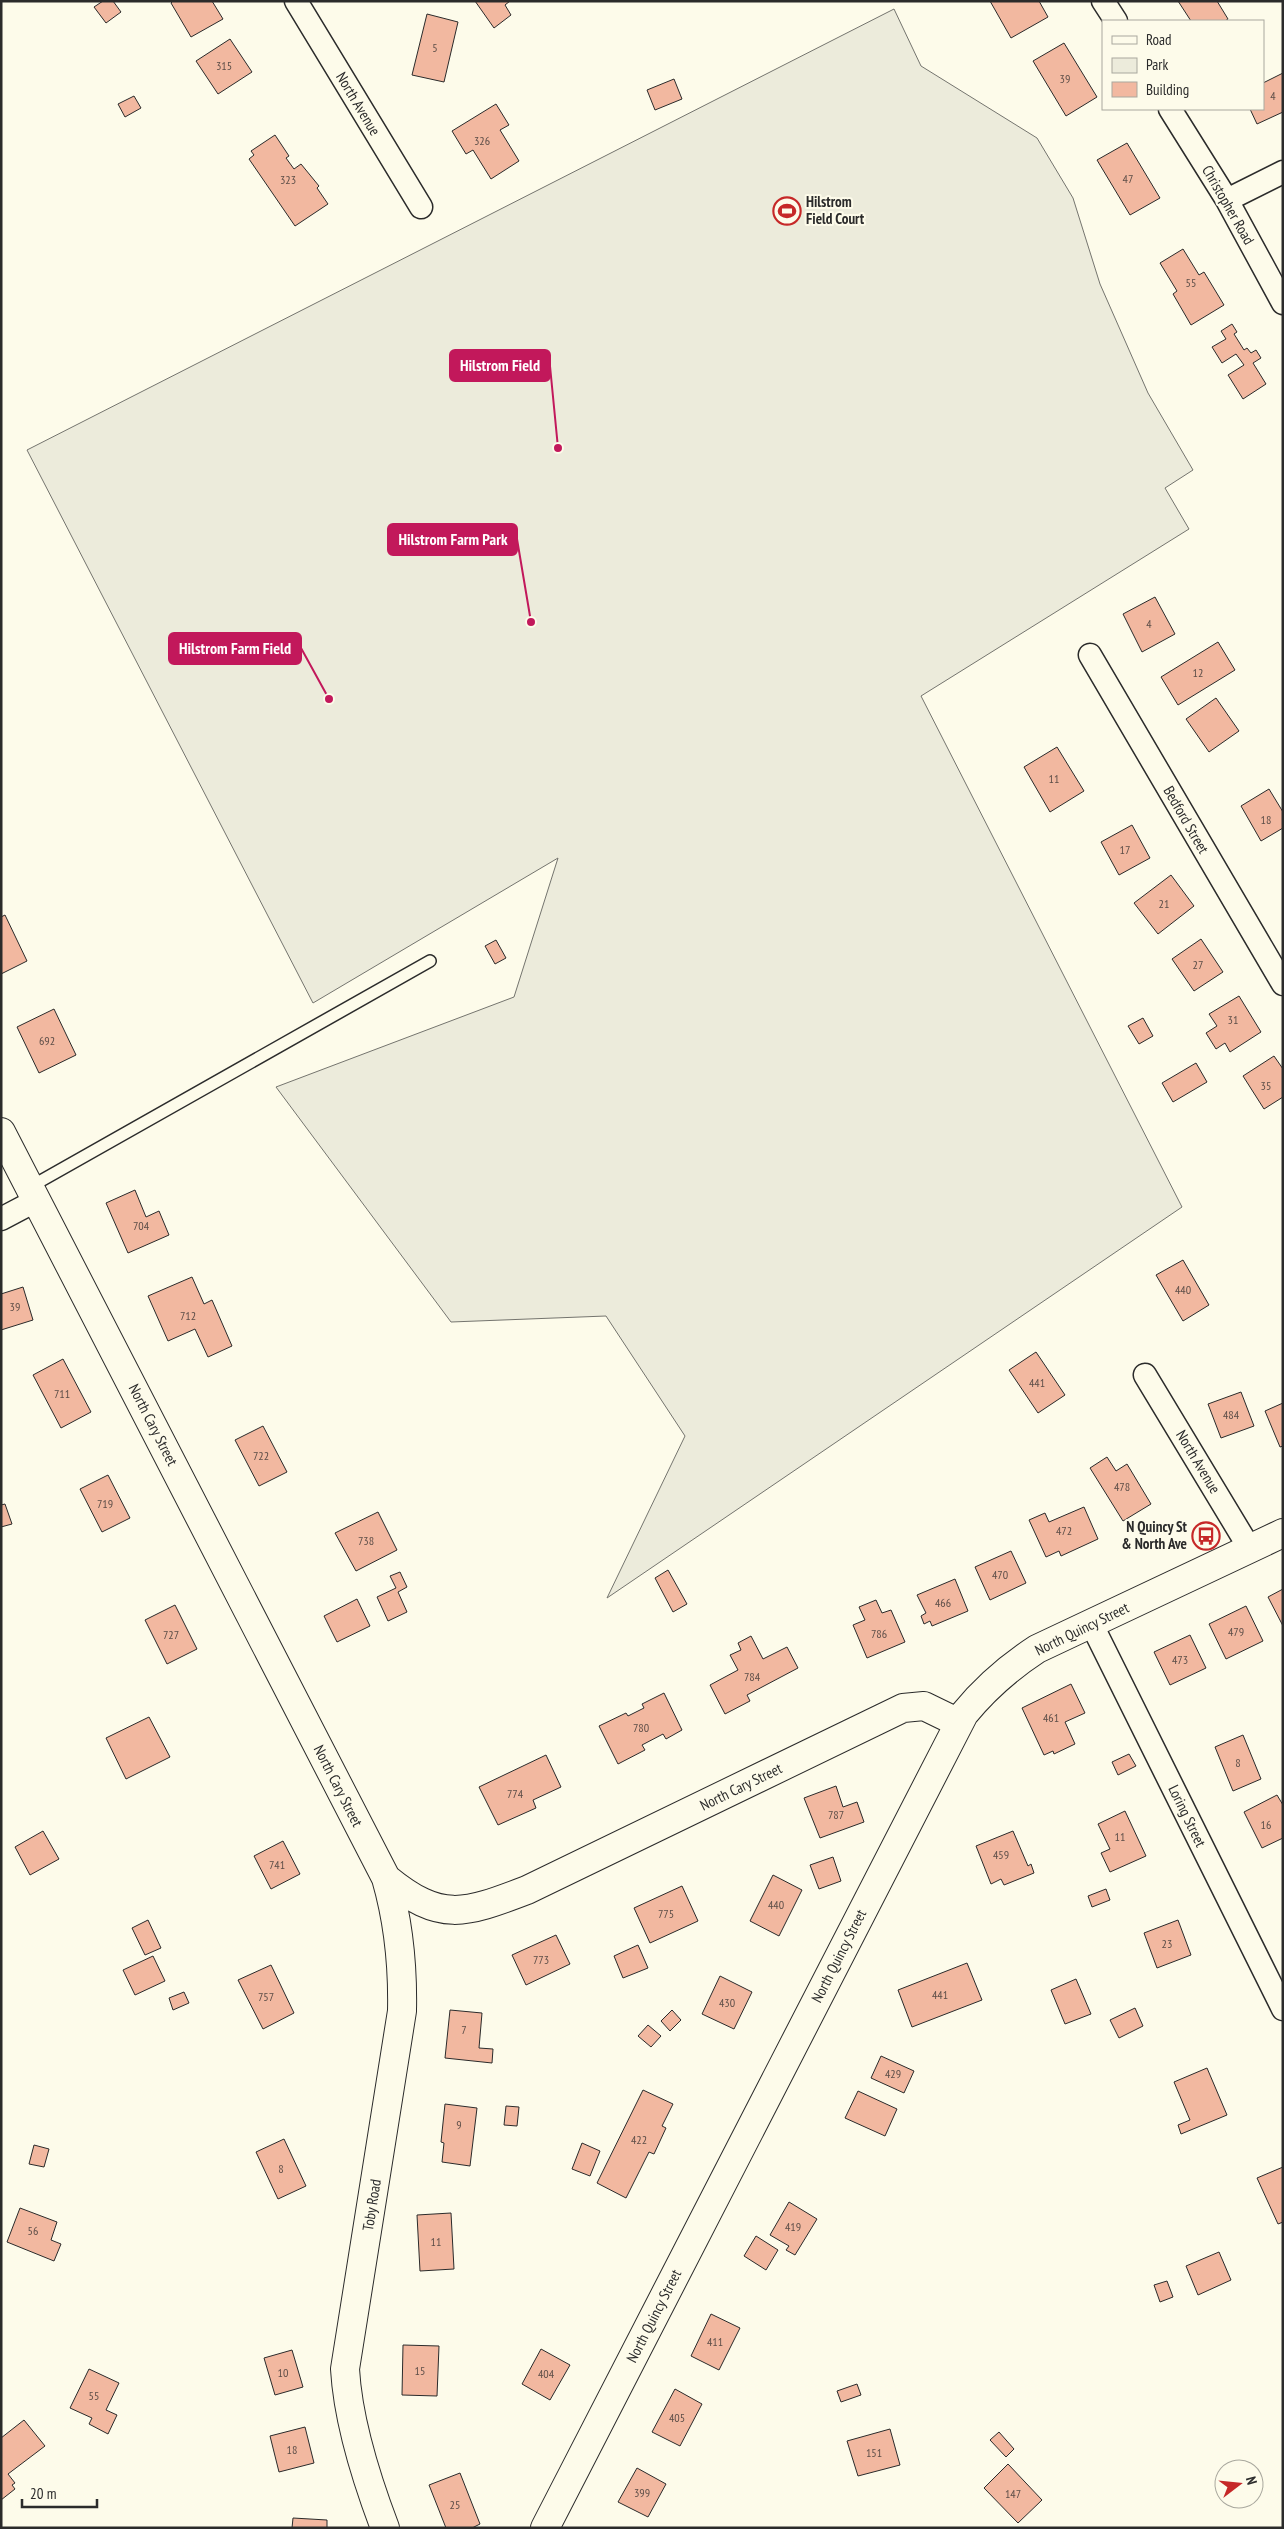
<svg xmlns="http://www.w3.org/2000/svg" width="1284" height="2529" viewBox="0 0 1284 2529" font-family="'PT Sans Narrow',sans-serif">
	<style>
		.green { fill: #ecebdb; stroke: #74746e }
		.building { fill: #f2b8a0; stroke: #2b2b2b }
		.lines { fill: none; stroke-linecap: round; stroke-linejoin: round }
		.service-casing { stroke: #2b2b2b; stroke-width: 14 }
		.minor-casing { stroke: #2b2b2b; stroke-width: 25 }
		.secondary-casing { stroke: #2b2b2b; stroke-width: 30 }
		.service { stroke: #fdfbea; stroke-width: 11 }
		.minor { stroke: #fdfbea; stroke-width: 22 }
		.secondary { stroke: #fdfbea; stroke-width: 28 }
		.labels { text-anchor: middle; stroke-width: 4; stroke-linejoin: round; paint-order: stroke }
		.number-label { font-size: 12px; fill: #5d4e48 }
		.street-label { font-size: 15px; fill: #2b2b2b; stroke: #fdfbea }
		.poi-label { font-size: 15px; font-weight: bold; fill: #2b2b2b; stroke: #fdfbea; text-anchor: start }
		.leader { fill: none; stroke: #c2185b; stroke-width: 2 }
		.callout-dot { fill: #c2185b; stroke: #fdfbea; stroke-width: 2 }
		.callout { fill: #c2185b; stroke: #c2185b; stroke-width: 2 }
		.callout-label { font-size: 16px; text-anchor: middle; font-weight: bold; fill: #fff }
	</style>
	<rect width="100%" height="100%" fill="#fdfbea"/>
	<path class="green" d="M894,9L921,66L1037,138L1073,198L1100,284L1148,393L1193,470L1165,488L1189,529L921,696L1182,1207L607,1598L685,1436L606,1316L451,1322L276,1087L514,997L558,858L313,1003L27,450Z"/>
	<path class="building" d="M103,1H113L121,12L106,23L94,7Z
		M173,1H212L223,19L191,37L171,3Z
		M475,1H510L505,5L511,15L494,28Z
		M990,1H1039L1048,17L1011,38Z
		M1178,1H1217L1228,19L1225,21H1191Z
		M427,14L458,22L444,82L412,75Z
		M230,39L252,72L218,94L196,61Z
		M1064,43L1097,97L1066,116L1033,61Z
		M1283,73V112L1257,124L1250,109H1263V83Z
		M674,79L682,99L655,110L647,90Z
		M134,96L141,108L125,117L118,104Z
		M496,104L509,125L500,130L519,161L491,179L473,150L466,154L452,131Z
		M275,135L289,156L286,158L294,169L301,164L319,186L317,188L328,204L295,226L249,159L254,155L251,151Z
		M1127,143L1160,198L1130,215L1097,160Z
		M1183,249L1199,275L1204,272L1224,305L1191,325L1173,294L1177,291L1160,263Z
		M1232,324L1237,332L1234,334L1244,350L1247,348L1251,353L1256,350L1261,358L1253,363L1266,384L1243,399L1228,375L1244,365L1236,354L1222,363L1212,347L1226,339L1221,331Z
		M1155,597L1175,634L1142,652L1123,614Z
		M1218,642L1235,670L1178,705L1161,677Z
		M1216,698L1239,731L1209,752L1186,719Z
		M1057,747L1084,791L1050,812L1024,767Z
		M1269,789L1283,812V828L1261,841L1241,806Z
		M1132,825L1150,858L1119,875L1101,842Z
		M1171,875L1194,906L1158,934L1134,903Z
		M5,915L27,961L1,974V917Z
		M1201,939L1223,972L1194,991L1172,959Z
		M496,940L506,958L495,964L485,946Z
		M1239,996L1261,1032L1230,1052L1225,1043L1216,1049L1206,1033L1217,1026L1209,1014Z
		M54,1009L76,1055L39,1073L17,1027Z
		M1143,1018L1153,1036L1139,1044L1128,1026Z
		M1274,1056L1283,1069V1097L1264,1109L1243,1076Z
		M1196,1063L1207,1082L1173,1102L1162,1083Z
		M135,1190L146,1217L159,1211L169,1235L128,1253L106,1203Z
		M1183,1260L1209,1305L1183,1321L1156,1275Z
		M192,1277L204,1304L212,1300L232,1346L208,1357L195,1329L168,1341L148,1296Z
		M23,1287L33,1320L1,1330V1294Z
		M1036,1352L1065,1395L1038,1413L1009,1370Z
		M63,1359L91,1412L61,1428L33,1375Z
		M1241,1392L1254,1426L1221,1438L1208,1404Z
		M1283,1403V1446L1280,1447L1265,1411Z
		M263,1426L287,1472L259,1486L235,1440Z
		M1107,1457L1116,1471L1127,1464L1151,1504L1123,1521L1090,1468Z
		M108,1475L130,1518L102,1532L80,1489Z
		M5,1504L12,1524L1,1527V1505Z
		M1084,1507L1098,1539L1061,1556L1059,1551L1046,1557L1029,1520L1045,1513L1049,1522Z
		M378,1512L397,1550L356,1571L335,1533Z
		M1011,1551L1026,1583L990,1600L975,1567Z
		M668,1570L687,1604L673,1612L655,1578Z
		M400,1572L407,1587L398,1592L407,1612L388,1621L377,1597L396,1588L390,1576Z
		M955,1579L968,1611L932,1626L930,1621L924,1624L921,1616L926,1613L917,1595Z
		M1283,1589V1626L1268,1597Z
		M357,1599L370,1626L337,1642L324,1616Z
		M876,1600L882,1613L891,1610L905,1642L867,1658L853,1625L865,1620L859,1607Z
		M175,1605L197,1649L167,1664L145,1620Z
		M1246,1606L1263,1641L1226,1659L1209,1624Z
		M1190,1635L1206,1668L1170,1685L1154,1652Z
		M751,1636L763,1659L787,1647L798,1668L747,1695L750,1701L725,1714L710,1685L738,1670L730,1655L741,1650L738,1643Z
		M1071,1684L1085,1713L1065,1722L1075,1744L1054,1754L1053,1751L1044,1755L1022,1708Z
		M664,1693L682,1730L666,1739L663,1734L642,1745L645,1750L618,1764L599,1726L626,1713L628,1716L644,1708L642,1704Z
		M149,1717L170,1757L126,1779L106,1738Z
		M1243,1735L1261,1779L1233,1791L1215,1747Z
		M1129,1754L1136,1766L1118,1775L1112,1762Z
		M546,1755L561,1787L533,1800L536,1808L498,1825L479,1787Z
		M836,1786L843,1807L857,1802L864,1822L820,1838L804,1798Z
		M1277,1795L1283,1805V1838L1262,1848L1244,1812Z
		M1125,1811L1146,1856L1110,1872L1101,1853L1110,1849L1098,1824Z
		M43,1831L59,1859L30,1875L15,1847Z
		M1013,1831L1028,1866L1031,1864L1034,1873L1004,1885L1001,1879L991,1884L976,1846Z
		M283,1841L300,1874L271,1889L254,1856Z
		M833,1857L841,1881L819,1889L810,1865Z
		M773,1875L802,1890L779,1936L750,1921Z
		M682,1886L698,1921L650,1943L634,1908Z
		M1106,1889L1110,1900L1092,1907L1088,1896Z
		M148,1920L161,1948L145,1955L132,1928Z
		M1178,1920L1191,1955L1157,1968L1144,1933Z
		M556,1935L570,1964L526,1985L512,1955Z
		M638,1945L648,1968L623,1978L614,1956Z
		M153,1956L165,1981L135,1995L123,1970Z
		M967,1963L982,2000L912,2027L898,1990Z
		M271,1965L294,2013L263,2029L238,1980Z
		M720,1976L752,1992L734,2029L702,2014Z
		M1076,1979L1091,2014L1065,2024L1051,1990Z
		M184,1992L189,2003L173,2010L169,1998Z
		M1135,2008L1143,2026L1119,2038L1110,2020Z
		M450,2010L482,2013L479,2048L493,2049L492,2063L445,2058Z
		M672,2010L681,2020L670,2031L661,2021Z
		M648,2025L661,2036L651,2047L638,2036Z
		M881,2056L914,2071L904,2093L871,2078Z
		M1207,2068L1227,2115L1181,2134L1178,2125L1190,2120L1174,2082Z
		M643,2090L673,2104L662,2126L666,2128L654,2154L649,2152L626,2198L597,2183Z
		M858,2091L897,2109L885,2136L845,2118Z
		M445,2104L477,2108L470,2166L442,2162L444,2143L441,2142Z
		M506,2106L519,2107L517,2126L504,2125Z
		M284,2139L306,2186L278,2199L256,2152Z
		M582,2143L600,2151L590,2176L572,2169Z
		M34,2145L49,2149L44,2167L29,2164Z
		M1283,2167V2222L1278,2224L1257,2178Z
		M789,2202L817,2219L795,2255L786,2250L789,2246L770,2235Z
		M20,2208L57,2222L51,2240L61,2244L54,2261L7,2242Z
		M451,2213L454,2269L420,2271L417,2215Z
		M756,2236L778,2250L766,2270L744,2256Z
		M1219,2252L1231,2280L1198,2295L1186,2266Z
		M1167,2281L1173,2297L1160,2302L1154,2285Z
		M711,2314L740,2328L719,2370L691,2356Z
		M403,2345L439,2346L437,2396L402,2395Z
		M541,2349L570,2365L550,2400L522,2384Z
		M292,2350L303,2387L275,2395L264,2358Z
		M89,2369L119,2383L106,2410L117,2415L108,2434L89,2424L92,2418L70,2408Z
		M857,2384L861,2395L841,2402L837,2391Z
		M675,2389L702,2404L680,2446L652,2432Z
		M24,2420L45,2446L8,2474L15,2483L12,2485L15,2489L1,2500V2438Z
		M305,2427L314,2463L279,2472L270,2436Z
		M890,2429L900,2465L858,2476L847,2441Z
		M999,2432L1014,2449L1006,2457L990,2440Z
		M1008,2464L1042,2500L1018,2523L984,2488Z
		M637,2468L666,2484L648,2517L618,2502Z
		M460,2473L480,2524L472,2528H446L429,2485Z
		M293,2518L327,2520V2528H292Z"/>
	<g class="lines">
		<g class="service-casing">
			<path id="service" d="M30,1187L430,961"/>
		</g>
		<g class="minor-casing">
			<path id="minor" d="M296,1L421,207
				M1103,1L1116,21
				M1170,109L1227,200L1283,303
				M1227,200L1283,172
				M1090,655L1283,984
				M1,1219L37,1200
				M1145,1375L1250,1549
				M1091,1623L1283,2009"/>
		</g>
		<g class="secondary-casing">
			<path id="secondary" d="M1,1132L386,1878C441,1923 464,1914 527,1890L903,1708L924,1706L959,1723
				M385,2528C366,2478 348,2422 345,2369L402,2011C403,1964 399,1923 386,1878
				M545,2528L964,1714C986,1687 1008,1668 1037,1649L1283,1533"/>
		</g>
		<use href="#service" class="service"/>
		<use href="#minor" class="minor"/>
		<use href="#secondary" class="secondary"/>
	</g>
	<defs>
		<g id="stadium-ring" transform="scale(1.4375)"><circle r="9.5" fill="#fdfbea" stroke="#c62828" stroke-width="1.5"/><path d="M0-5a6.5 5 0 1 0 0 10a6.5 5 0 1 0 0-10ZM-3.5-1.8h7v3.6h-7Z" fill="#c62828"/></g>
		<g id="bus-ring" transform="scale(1.4375)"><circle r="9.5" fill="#fdfbea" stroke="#c62828" stroke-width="1.5"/><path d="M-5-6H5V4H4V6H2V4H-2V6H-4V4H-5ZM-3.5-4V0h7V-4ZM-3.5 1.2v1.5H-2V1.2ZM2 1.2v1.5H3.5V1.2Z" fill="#c62828"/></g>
	</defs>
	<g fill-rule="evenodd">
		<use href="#stadium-ring" x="787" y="211"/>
		<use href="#bus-ring" x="1206" y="1536"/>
	</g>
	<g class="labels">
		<g class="number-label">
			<text x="435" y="52">5</text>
			<text x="224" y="70">315</text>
			<text x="1065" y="83">39</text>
			<text x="1273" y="100">4</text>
			<text x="482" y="145">326</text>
			<text x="1128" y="183">47</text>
			<text x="288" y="184">323</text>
			<text x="1191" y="287">55</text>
			<text x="1149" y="628">4</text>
			<text x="1198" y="677">12</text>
			<text x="1054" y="783">11</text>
			<text x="1266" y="824">18</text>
			<text x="1125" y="854">17</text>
			<text x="1164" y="908">21</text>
			<text x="1198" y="969">27</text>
			<text x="1233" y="1024">31</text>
			<text x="47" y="1045">692</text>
			<text x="1266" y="1090">35</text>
			<text x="141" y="1230">704</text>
			<text x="1183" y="1294">440</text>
			<text x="15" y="1311">39</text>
			<text x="188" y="1320">712</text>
			<text x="1037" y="1387">441</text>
			<text x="62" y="1398">711</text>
			<text x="1231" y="1419">484</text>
			<text x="261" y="1460">722</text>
			<text x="1122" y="1491">478</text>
			<text x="105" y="1508">719</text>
			<text x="1064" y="1535">472</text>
			<text x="366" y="1545">738</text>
			<text x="1000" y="1579">470</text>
			<text x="943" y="1607">466</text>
			<text x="1236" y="1636">479</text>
			<text x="879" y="1638">786</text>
			<text x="171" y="1639">727</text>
			<text x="1180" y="1664">473</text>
			<text x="752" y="1681">784</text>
			<text x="1051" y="1722">461</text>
			<text x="641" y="1732">780</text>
			<text x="1238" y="1767">8</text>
			<text x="515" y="1798">774</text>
			<text x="836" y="1819">787</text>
			<text x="1266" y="1829">16</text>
			<text x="1120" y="1841">11</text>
			<text x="1001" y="1859">459</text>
			<text x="277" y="1869">741</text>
			<text x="776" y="1909">440</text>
			<text x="666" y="1918">775</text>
			<text x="1167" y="1948">23</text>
			<text x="541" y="1964">773</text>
			<text x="940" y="1999">441</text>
			<text x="266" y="2001">757</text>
			<text x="727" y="2007">430</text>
			<text x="464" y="2034">7</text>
			<text x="893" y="2078">429</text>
			<text x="459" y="2129">9</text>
			<text x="639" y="2144">422</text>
			<text x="281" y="2173">8</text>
			<text x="793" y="2231">419</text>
			<text x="33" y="2235">56</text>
			<text x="436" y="2246">11</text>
			<text x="715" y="2346">411</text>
			<text x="420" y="2375">15</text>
			<text x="283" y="2377">10</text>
			<text x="546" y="2378">404</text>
			<text x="94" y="2400">55</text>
			<text x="677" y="2422">405</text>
			<text x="292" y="2454">18</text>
			<text x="874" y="2457">151</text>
			<text x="642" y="2497">399</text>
			<text x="1013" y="2498">147</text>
			<text x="455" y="2509">25</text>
		</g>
		<g class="street-label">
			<text transform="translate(358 104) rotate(59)" y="5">North Avenue</text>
			<text transform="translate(1228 205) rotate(60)" y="5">Christopher Road</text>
			<text transform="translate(1186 820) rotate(60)" y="5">Bedford Street</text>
			<text transform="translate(153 1425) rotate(63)" y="5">North Cary Street</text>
			<text transform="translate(1198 1462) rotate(59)" y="5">North Avenue</text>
			<text transform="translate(1082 1629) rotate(-26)" y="5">North Quincy Street</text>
			<text transform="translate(338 1786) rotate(63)" y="5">North Cary Street</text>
			<text transform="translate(741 1787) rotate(-26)" y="5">North Cary Street</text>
			<text transform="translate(1187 1816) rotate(64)" y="5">Loring Street</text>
			<text transform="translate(839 1956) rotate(-63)" y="5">North Quincy Street</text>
			<text transform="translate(372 2205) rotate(-81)" y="5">Toby Road</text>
			<text transform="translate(654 2316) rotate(-63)" y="5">North Quincy Street</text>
		</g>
		<g class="poi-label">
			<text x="806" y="207">Hilstrom<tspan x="806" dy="17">Field Court</tspan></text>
			<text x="1187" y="1532" text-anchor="end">N Quincy St<tspan x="1187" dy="17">&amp; North Ave</tspan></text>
		</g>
	</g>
	<path class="leader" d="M558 448L550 366M531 622L517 539M329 699L301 648"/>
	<g class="callout-dot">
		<circle cx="558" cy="448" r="5"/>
		<circle cx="531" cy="622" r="5"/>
		<circle cx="329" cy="699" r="5"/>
	</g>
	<g class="callout">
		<rect x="450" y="350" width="100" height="31" rx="5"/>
		<rect x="388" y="524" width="129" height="31" rx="5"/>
		<rect x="169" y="633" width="132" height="31" rx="5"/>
	</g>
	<g class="callout-label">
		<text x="500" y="371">Hilstrom Field</text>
		<text x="453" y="545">Hilstrom Farm Park</text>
		<text x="235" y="654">Hilstrom Farm Field</text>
	</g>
	<rect width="1284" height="2529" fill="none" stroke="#2b2b2b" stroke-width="5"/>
	<rect x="1102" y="20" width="162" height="90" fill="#fdfbea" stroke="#a9a89e"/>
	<rect x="1112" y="36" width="25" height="8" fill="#fdfbea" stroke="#a9a89e"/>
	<text x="1146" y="45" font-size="15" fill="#2b2b2b">Road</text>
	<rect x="1112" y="58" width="25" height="15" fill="#ecebdb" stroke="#a9a89e"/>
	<text x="1146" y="70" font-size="15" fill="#2b2b2b">Park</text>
	<rect x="1112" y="82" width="25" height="15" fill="#f2b8a0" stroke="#a9a89e"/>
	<text x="1146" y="95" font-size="15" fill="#2b2b2b">Building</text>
	<g transform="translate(1239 2484) rotate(74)"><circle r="24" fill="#fdfbea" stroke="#a9a89e"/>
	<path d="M0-4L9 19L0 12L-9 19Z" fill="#c62828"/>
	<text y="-8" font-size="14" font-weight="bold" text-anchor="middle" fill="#2b2b2b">N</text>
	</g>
	<path d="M22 2499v8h75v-8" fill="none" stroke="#2b2b2b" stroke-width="2.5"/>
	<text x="30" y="2499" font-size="15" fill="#2b2b2b" stroke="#fdfbea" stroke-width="4" paint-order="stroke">20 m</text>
</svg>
